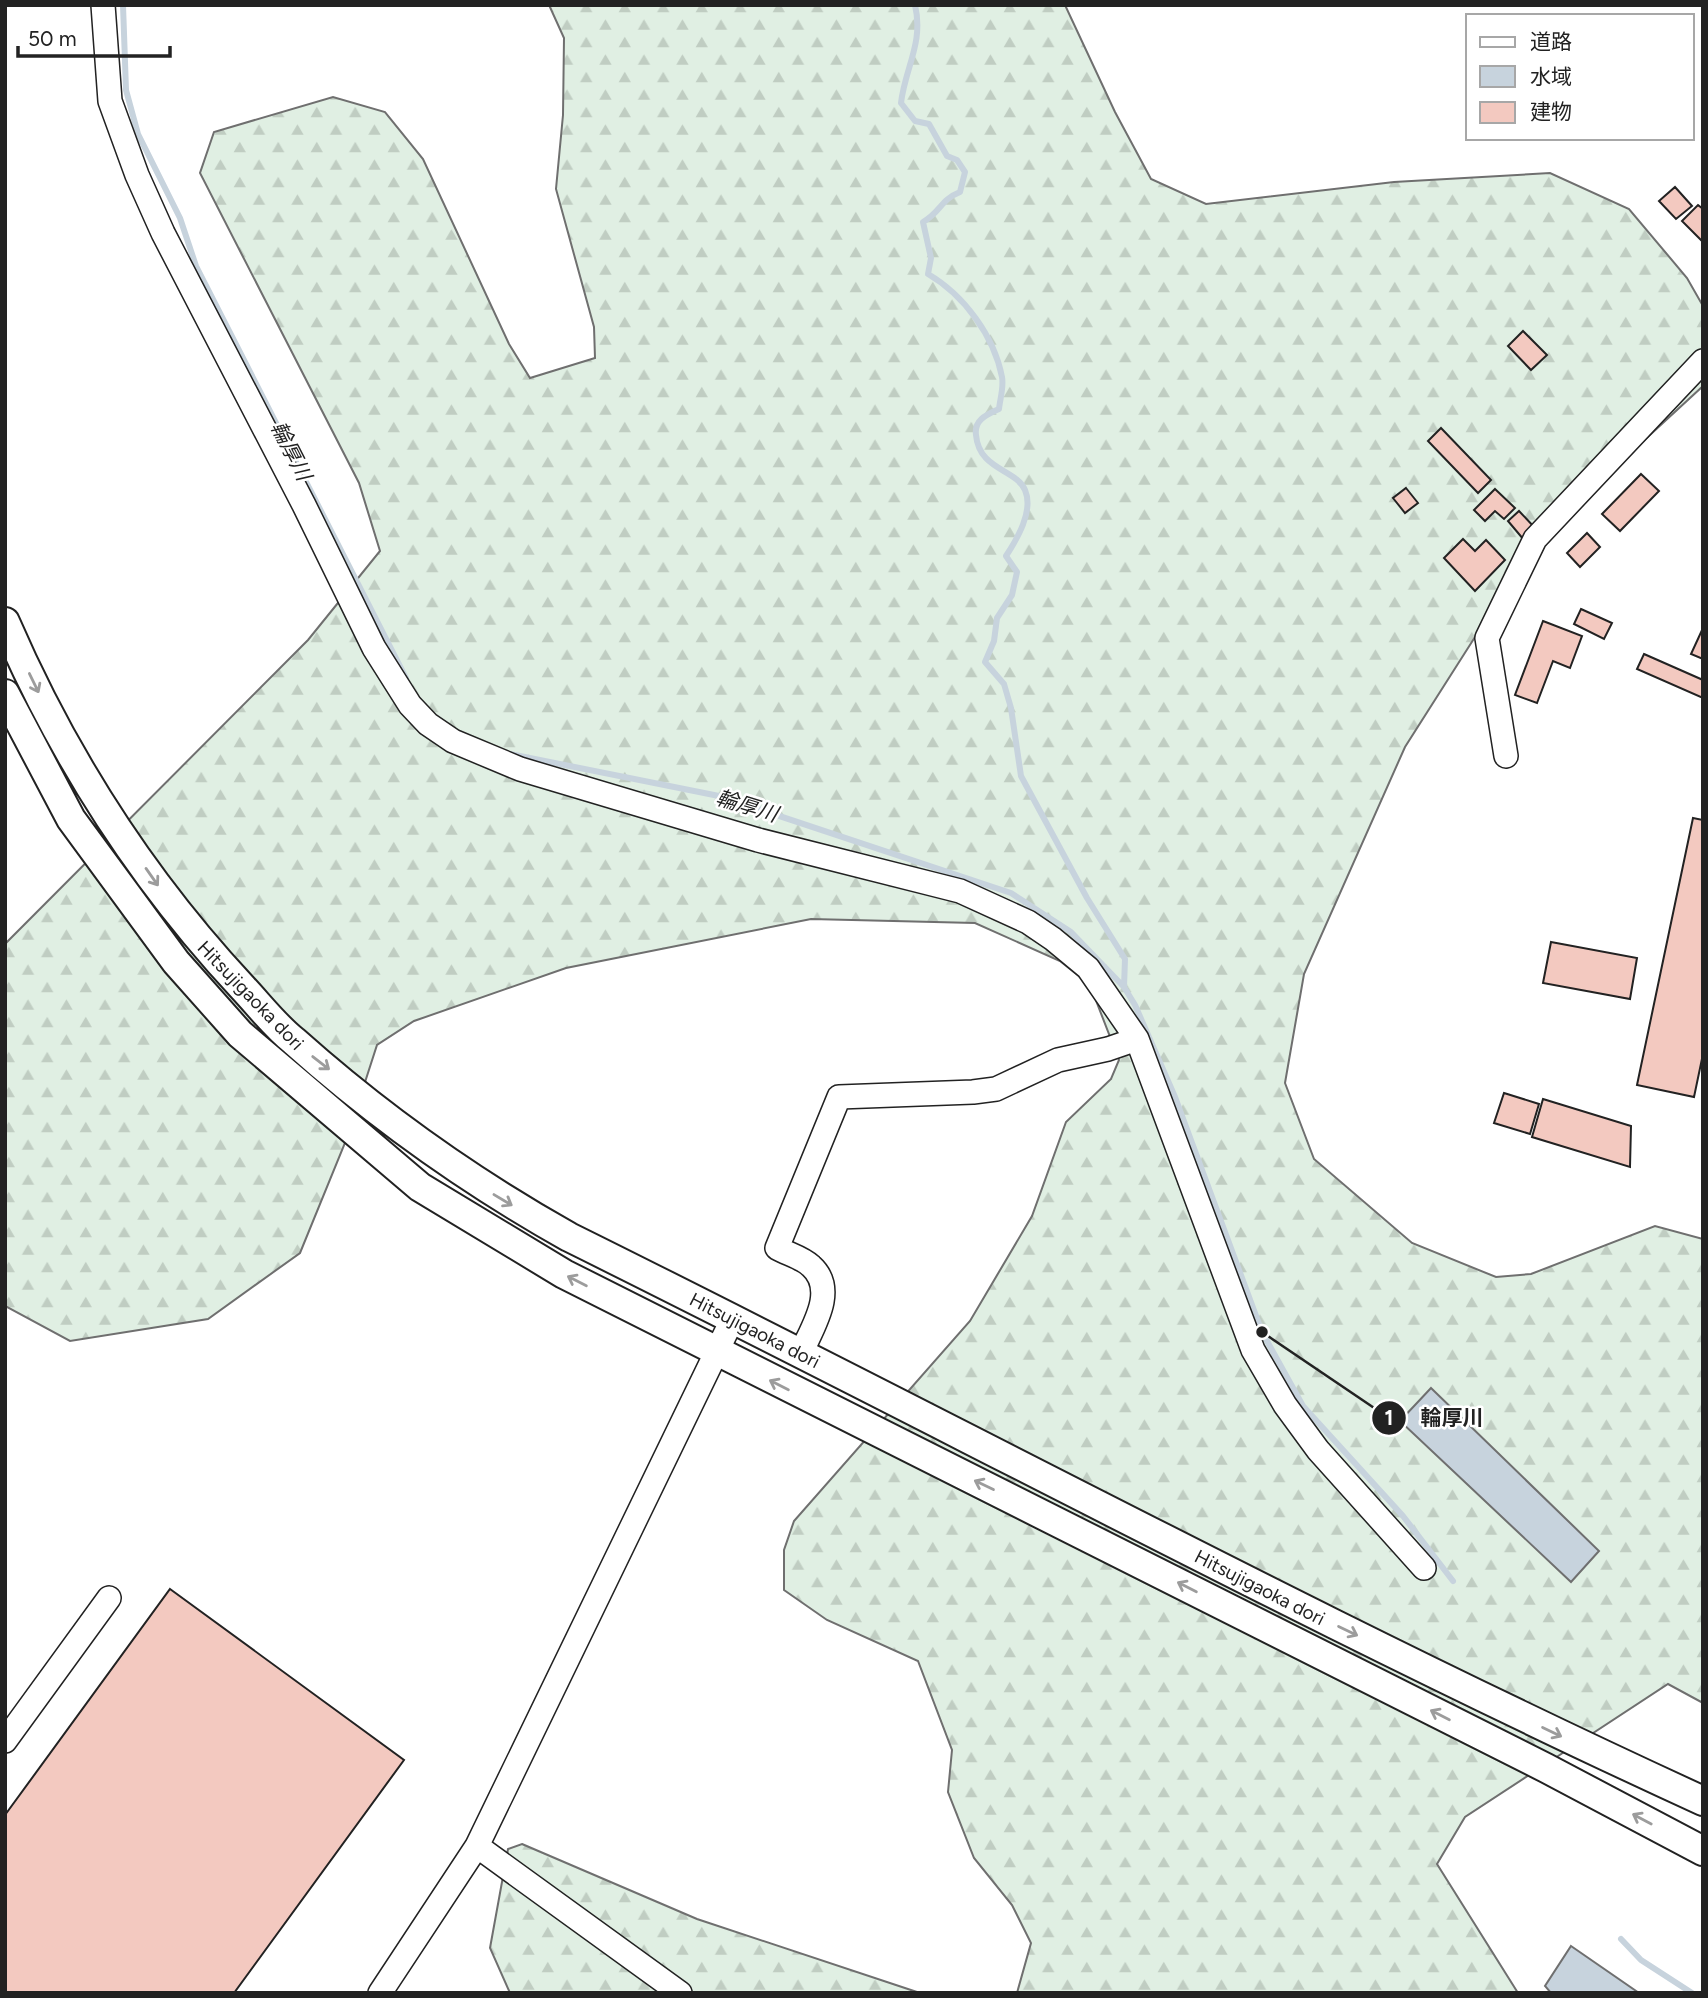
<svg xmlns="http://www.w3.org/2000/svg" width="1708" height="1998" viewBox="0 0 1708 1998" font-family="Figtree,'Noto Sans JP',sans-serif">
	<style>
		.forest { fill: url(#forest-firs); stroke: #6f6f6f; stroke-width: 2 }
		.water { fill: #c7d3dd; stroke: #6f6f6f; stroke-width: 2 }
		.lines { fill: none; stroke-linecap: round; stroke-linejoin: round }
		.stream { stroke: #c7d3dd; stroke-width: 6 }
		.building { fill: #f3c9c0; stroke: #222; stroke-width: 2 }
		.minor-casing { stroke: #222; stroke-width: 26 }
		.major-casing { stroke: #222; stroke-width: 32 }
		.minor { stroke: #fff; stroke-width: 23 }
		.major { stroke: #fff; stroke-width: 28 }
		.oneway { stroke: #9c9c9c }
		.labels { text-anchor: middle; stroke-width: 5; stroke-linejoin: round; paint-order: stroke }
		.street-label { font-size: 19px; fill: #222; stroke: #fff }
		.water-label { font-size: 21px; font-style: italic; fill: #222; stroke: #fff }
		.leader { fill: none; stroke: #222; stroke-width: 2.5 }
		.callout-dot { fill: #222; stroke: #fff; stroke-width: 2.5 }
		.mark-label { font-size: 21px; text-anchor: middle; font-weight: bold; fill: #fff }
		.callout-label { font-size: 21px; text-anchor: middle; font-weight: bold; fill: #222; stroke: #fff; stroke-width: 5; stroke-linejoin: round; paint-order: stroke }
	</style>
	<defs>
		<pattern id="forest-firs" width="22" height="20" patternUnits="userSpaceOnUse" patternTransform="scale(1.75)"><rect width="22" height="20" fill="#e0efe3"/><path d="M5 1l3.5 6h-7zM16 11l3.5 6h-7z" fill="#c0cdc2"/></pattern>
	</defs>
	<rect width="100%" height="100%" fill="#fff"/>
	<path class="forest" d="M549,5H1065L1115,112L1151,179L1206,204L1394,182L1550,173L1629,209L1687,278L1703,306V386L1575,504L1503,593L1405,747L1304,974L1285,1083L1314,1159L1412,1243L1496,1277L1531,1274L1655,1226L1703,1239V1703L1668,1684L1465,1817L1437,1864L1518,1993H1017L1031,1943L1012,1905L974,1858L948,1792L952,1750L918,1661L827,1620L784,1590V1550L794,1521L970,1321L1032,1216L1066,1122L1111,1079L1119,1060L1090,985L1060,961L975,923L811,919L566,968L414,1021L377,1045L347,1138L300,1253L208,1319L70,1341L5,1306V944L308,640L380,551L359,483L200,173L214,132L333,97L385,112L423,159L509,344L530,378L595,358L594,327L556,189L563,115L564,38Z
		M522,1844L697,1919L920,1993H510L490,1948L508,1849Z"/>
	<path class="water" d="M1431,1388L1599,1551L1571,1582L1400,1421Z
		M1571,1946L1639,1993H1551L1545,1986Z"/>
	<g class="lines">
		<path class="stream" d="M123,5L126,90L138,134L180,218L196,266L406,678
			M915,5C924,43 905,68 901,103L915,121L929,124L947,156L957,160L965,172L960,192C940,200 941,212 923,222L931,258L928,274C964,295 994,336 1002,377C1004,387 1000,399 999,409C986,415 974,420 976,435C979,470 1016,469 1025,490C1034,511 1017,539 1006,556L1017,572L1012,595L997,618L994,641L985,662L1004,684L1011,708L1021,776L1087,898L1125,959L1124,987
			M510,754L719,796L1011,893L1071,932L1124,987L1135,1005L1175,1097L1262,1332L1303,1406L1403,1516L1453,1581
			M1621,1939L1641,1960L1692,1993"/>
	</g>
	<path class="building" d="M1675,187L1692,206L1676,219L1659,201Z
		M1698,205L1703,209V242L1682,221Z
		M1523,331L1547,355L1531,370L1508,346Z
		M1441,428L1491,480L1478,493L1428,441Z
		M1641,474L1659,491L1620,531L1602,514Z
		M1406,488L1418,503L1405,513L1393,498Z
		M1495,489L1515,508L1504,519L1495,511L1485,521L1474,510Z
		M1519,511L1536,529L1524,540L1508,521Z
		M1587,533L1600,547L1580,567L1567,553Z
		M1463,539L1475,551L1486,540L1505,560L1475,591L1444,558Z
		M1581,609L1612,623L1604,639L1574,624Z
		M1543,621L1582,636L1570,668L1553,661L1537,703L1515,695Z
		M1703,628V659L1691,654Z
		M1644,654L1703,680V698L1637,669Z
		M1693,818L1703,820V1054L1694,1097L1637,1085Z
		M1551,942L1637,958L1630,999L1543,983Z
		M1504,1093L1539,1104L1530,1134L1494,1123Z
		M1543,1099L1631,1126L1630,1167L1532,1137Z
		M170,1589L404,1760L234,1993H5V1815Z"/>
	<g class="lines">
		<g class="minor-casing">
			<path id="minor" d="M103,5L110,101L137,175L163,233L304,505L374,648L410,705L428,724L453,741L520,769L758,840L960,891L1028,922L1053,939L1088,968L1137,1039L1253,1350L1285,1405L1318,1450L1424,1568
				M1506,756L1487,638L1535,539L1703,361
				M801,1353C812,1328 838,1290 811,1266C803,1258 788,1254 777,1248L839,1097L973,1092L996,1089L1058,1060L1108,1049L1137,1039
				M5,1741L109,1598
				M477,1846L680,1993
				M380,1993L477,1846L733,1318"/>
		</g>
		<g class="major-casing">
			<path id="major" d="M5,622C63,756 143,881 243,988C259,1005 275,1026 294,1041C378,1116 471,1182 569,1237C947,1424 1319,1625 1703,1801
				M5,694L71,819L176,962L240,1034L420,1187L564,1274L1546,1768L1703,1851"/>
		</g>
		<use href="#minor" class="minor"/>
		<use href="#major" class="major"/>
	</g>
	<defs><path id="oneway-shaft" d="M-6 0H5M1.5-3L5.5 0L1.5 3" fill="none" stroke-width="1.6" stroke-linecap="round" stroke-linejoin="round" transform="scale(1.75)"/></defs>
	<g class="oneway">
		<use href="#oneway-shaft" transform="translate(34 683) rotate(64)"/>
		<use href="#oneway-shaft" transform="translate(152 877) rotate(55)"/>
		<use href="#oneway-shaft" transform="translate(321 1063) rotate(38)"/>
		<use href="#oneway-shaft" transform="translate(503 1200) rotate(31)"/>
		<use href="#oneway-shaft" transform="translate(577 1281) rotate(-153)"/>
		<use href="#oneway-shaft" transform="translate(779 1385) rotate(-153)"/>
		<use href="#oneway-shaft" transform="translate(984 1485) rotate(-154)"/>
		<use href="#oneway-shaft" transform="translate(1187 1587) rotate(-153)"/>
		<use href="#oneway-shaft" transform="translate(1348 1631) rotate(26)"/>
		<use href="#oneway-shaft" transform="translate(1440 1715) rotate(-153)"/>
		<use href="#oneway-shaft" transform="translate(1552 1732) rotate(26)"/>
		<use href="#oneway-shaft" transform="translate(1642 1819) rotate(-152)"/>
	</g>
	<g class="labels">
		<g class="street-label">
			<text transform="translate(251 995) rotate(46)" y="7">Hitsujigaoka dori</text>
			<text transform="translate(755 1330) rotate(27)" y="7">Hitsujigaoka dori</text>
			<text transform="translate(1260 1587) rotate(27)" y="7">Hitsujigaoka dori</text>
		</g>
		<g class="water-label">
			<text transform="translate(291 451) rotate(63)" y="7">輪厚川</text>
			<text transform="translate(747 806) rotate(17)" y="7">輪厚川</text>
		</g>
	</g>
	<path class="leader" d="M1262 1332L1389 1418"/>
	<g class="callout-dot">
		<circle cx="1262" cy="1332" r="7"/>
		<circle cx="1389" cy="1418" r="18"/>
	</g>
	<g class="mark-label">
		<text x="1389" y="1425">1</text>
	</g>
	<g class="callout-label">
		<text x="1452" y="1425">輪厚川</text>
	</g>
	<rect width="1708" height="1998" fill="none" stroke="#222222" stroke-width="14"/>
	<rect x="1466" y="14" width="228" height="126" fill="#ffffff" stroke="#a7a7a7" stroke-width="2"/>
	<rect x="1480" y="37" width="35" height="10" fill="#ffffff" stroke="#a7a7a7" stroke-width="2"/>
	<text x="1530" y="49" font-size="21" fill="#222222">道路</text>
	<rect x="1480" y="66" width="35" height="21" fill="#c7d3dd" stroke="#a7a7a7" stroke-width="2"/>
	<text x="1530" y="84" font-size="21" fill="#222222">水域</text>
	<rect x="1480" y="102" width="35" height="21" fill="#f3c9c0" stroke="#a7a7a7" stroke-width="2"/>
	<text x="1530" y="119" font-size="21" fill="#222222">建物</text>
	<path d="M18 46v10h152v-10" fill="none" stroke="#222222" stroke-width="3.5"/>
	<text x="28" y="46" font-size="21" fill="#222222" stroke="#ffffff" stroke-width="5" paint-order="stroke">50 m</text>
</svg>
